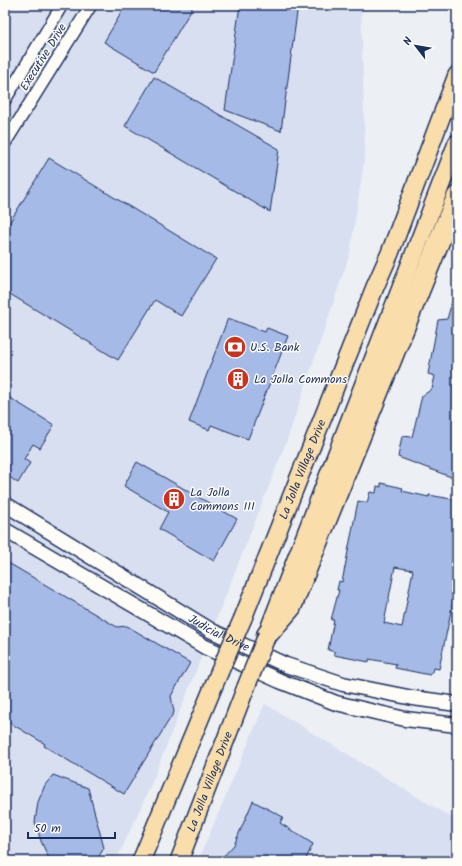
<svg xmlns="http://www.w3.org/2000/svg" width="462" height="866" viewBox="0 0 462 866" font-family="Kalam,sans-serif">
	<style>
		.built { fill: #d7dff0 }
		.building { fill: #a6bae8; stroke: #1b2f5e; fill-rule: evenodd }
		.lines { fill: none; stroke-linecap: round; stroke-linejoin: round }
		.minor-casing { stroke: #1b2f5e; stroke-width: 14 }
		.tertiary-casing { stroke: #1b2f5e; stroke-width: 17 }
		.primary-casing { stroke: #1b2f5e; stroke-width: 20 }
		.motorway-casing { stroke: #1b2f5e; stroke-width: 23 }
		.minor { stroke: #fdfcf7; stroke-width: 11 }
		.tertiary { stroke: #fdfcf7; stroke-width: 14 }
		.primary { stroke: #f9ddab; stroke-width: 17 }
		.motorway { stroke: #f9ddab; stroke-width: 20 }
		.primary-bridge-casing { stroke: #1b2f5e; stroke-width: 20; stroke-linecap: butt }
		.primary-bridge { stroke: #f9ddab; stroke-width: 17 }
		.labels { text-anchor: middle; stroke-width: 3; stroke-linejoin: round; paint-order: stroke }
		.street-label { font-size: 12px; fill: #1b2f5e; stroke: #fdfcf7 }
		.poi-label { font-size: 12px; fill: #1b2f5e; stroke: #fdfcf7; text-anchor: start }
	</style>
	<rect width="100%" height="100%" fill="#eceff4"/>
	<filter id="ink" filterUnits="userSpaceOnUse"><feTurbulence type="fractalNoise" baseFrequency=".025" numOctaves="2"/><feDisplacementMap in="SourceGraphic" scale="8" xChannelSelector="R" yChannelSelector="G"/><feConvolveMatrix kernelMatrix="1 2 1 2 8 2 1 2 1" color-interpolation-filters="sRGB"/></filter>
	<g filter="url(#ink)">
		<path class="built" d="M5,5H361L365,155L350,253L287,440L150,787L116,861H5Z
			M265,704L457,821V861H198Z"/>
		<path class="building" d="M126,5H194L154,72L104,42Z
			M240,5H298L281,131L225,110Z
			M154,77L279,149L270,212L125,126Z
			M49,158L216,259L181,316L155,300L118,360L5,291V230Z
			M454,295H457V473L451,477L398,457L402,436L412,437L422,396L432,389L435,376L428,374L438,320L447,319Z
			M228,318L265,332L267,328L288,336L248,439L211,425L209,430L189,422Z
			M5,395L54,425L40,448L33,444L24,459L30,463L18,483L5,474Z
			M137,462L237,519L214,561L159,529L168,512L124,486Z
			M381,483L403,488L402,491L429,497V495L457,500V582L439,669L434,668L433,672H431L430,675L395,668L396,664L369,659V662L334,655L335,652L328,650L334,620H331L339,590H337L339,581L342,582L358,501L367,503L370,492L376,493L377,486L381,487ZM395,567L413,570L402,627L384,623Z
			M5,561L117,627L127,626L190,663L171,696L174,712L124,794L44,746L45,744L5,720Z
			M53,775L88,788L104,848L96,861H50L41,841L35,822L38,802L45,785Z
			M253,801L283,817L280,823L313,844L305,861H219L234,845Z"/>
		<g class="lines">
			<g class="minor-casing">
				<path id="minor" d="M5,100L62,5
					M5,143L91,5"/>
			</g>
			<g class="tertiary-casing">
				<g id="tertiary">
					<path id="s1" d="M5,504L212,631L286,665L343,684L413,698L457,704"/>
					<path d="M5,530L205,647L280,681L336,703L405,719L457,725"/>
				</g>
			</g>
			<g class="primary-casing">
				<g id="primary">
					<path id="s2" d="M243,618L375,287L390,253L457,75"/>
					<path d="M269,629L457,143"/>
					<path d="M141,861L219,673"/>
					<path id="s3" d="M179,861L246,687"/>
				</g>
			</g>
			<g class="motorway-casing">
				<path id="motorway" d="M267,635L291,607L457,197"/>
			</g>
			<use href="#minor" class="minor"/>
			<use href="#tertiary" class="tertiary"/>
			<use href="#primary" class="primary"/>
			<use href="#motorway" class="motorway"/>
			<g class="primary-bridge-casing">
				<path id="primary-bridge" d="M219,673L243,618
					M246,687L267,635"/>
			</g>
			<use href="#primary-bridge" class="primary-bridge"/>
		</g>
	</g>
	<defs>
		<g id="bank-disc" transform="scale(1.15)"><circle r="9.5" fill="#c8321e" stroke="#fdfcf7"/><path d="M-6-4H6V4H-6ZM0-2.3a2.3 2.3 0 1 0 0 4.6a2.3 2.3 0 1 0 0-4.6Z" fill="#fff"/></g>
		<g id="building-disc" transform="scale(1.15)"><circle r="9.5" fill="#c8321e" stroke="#fdfcf7"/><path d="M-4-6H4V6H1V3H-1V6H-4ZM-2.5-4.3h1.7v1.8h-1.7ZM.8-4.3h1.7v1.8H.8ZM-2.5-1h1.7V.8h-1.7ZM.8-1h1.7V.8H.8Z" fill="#fff"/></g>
	</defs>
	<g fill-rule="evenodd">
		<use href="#bank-disc" x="235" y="347"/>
		<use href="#building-disc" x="238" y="379"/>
		<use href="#building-disc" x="174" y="499"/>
	</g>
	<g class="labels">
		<g class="street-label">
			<text transform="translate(43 57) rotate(-58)" y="4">Executive Drive</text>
			<text dy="4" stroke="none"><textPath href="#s2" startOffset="160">La Jolla Village Drive</textPath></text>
			<text dy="4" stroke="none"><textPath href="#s1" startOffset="250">Judicial Drive</textPath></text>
			<text dy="4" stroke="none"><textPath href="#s3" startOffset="85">La Jolla Village Drive</textPath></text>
		</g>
		<g class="poi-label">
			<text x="250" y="351">U.S. Bank</text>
			<text x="254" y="383">La Jolla Commons</text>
			<text x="190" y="496">La Jolla<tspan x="190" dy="14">Commons III</tspan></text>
		</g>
	</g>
	<rect width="462" height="866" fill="none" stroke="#fdfcf7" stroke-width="20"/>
	<rect x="10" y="10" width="442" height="846" fill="none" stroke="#1b2f5e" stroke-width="1.5" filter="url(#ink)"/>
	<g transform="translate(416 46) rotate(301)" stroke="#fdfcf7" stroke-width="3" paint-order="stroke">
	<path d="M0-3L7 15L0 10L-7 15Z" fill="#1b2f5e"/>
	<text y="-6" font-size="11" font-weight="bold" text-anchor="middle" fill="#1b2f5e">N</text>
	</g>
	<path d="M28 832v6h87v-6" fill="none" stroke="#1b2f5e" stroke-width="2"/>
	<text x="34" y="832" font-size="12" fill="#1b2f5e" stroke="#fdfcf7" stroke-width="3" paint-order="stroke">50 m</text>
</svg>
